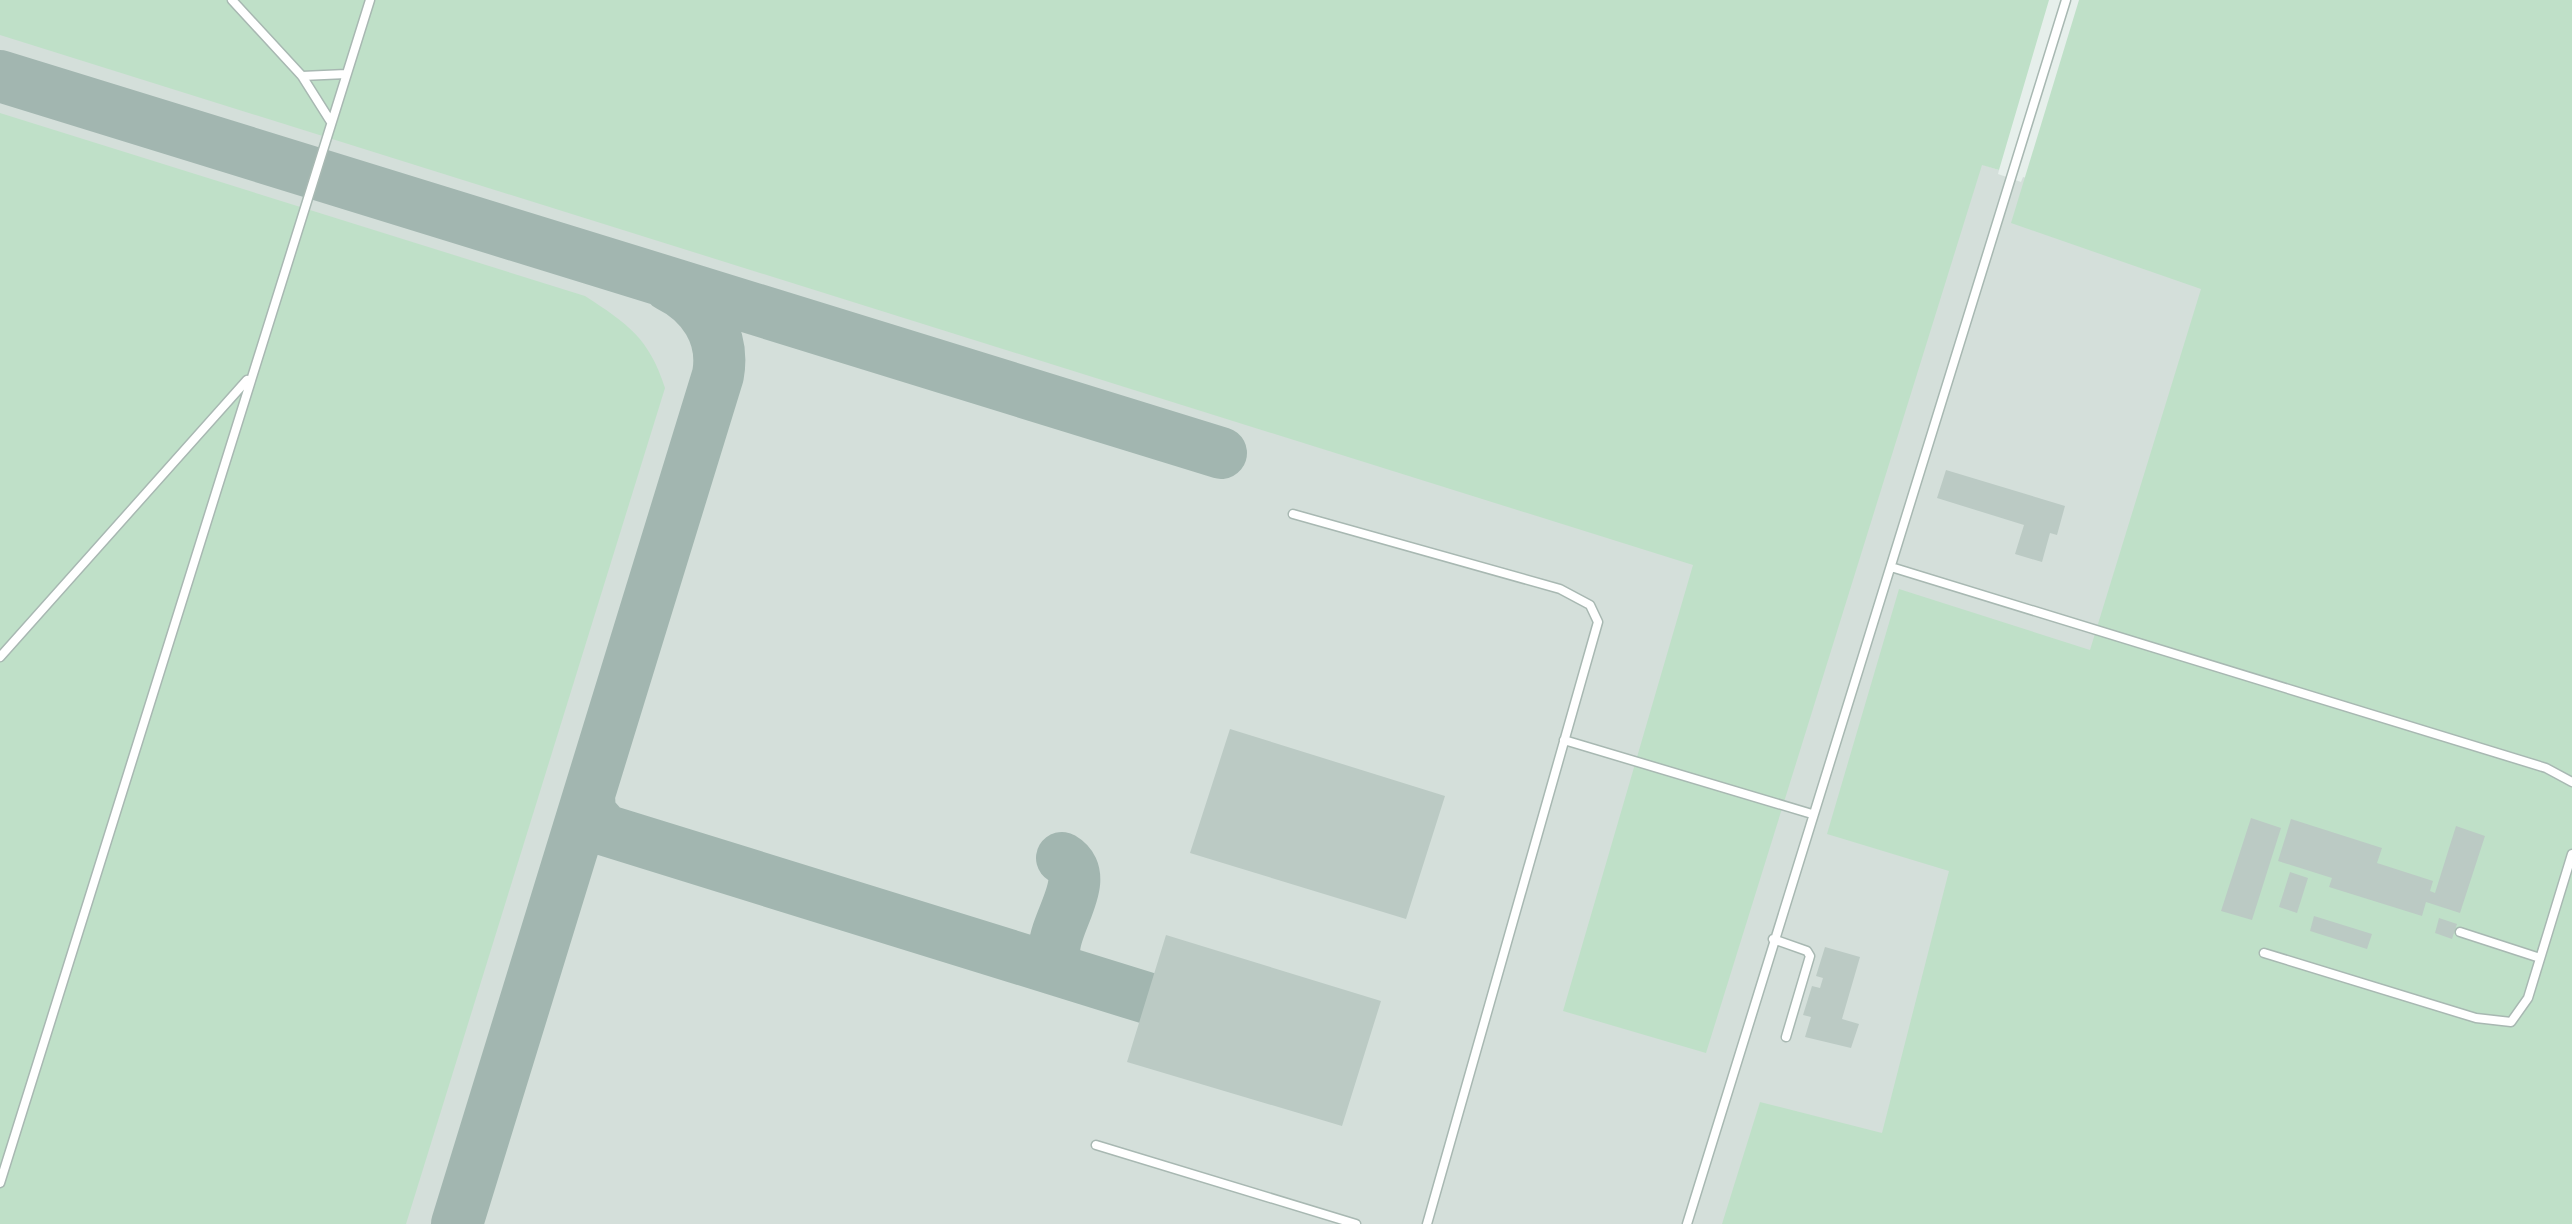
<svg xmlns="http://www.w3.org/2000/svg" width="2572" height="1224" viewBox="0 0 2572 1224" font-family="'Nunito Sans',sans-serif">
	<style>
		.built { fill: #d4dfda }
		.green { fill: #bfe0c8 }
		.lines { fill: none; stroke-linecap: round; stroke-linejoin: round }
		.taxiway { stroke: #a2b6b0; stroke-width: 52 }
		.building { fill: #bbcac4 }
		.service-casing { stroke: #a8b8b2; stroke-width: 11 }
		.service { stroke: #fff; stroke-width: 8 }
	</style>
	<rect width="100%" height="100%" fill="#e6efeb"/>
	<path class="built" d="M0,0L1941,151L1999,170L1998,174L2021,182L2023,177L2342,276L2572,1224H0Z"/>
	<path class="green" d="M0,0H2049L1999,170L1982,165L1706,1053L1563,1011L1693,565L0,35Z
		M2079,0H2572V1224H1722L1760,1102L1882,1133L1949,871L1827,834L1899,589L2090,650L2201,289L2011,223Z
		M0,113L585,296C628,324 649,338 665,388L406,1224H0Z"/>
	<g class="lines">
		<path class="taxiway" d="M0,76L1221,453
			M589,796L590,813L605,830L1147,998
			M1062,858C1103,882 1025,949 1067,973
			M457,1224L718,375C725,336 703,302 668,285"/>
	</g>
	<path class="building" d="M1946,470L2065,506L2057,535L2050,533L2042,562L2015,554L2024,525L1937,498Z
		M1230,729L1445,796L1406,919L1190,853Z
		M2251,818L2281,828L2252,920L2221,911Z
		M2291,819L2382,848L2377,863L2433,881L2430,891L2435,893L2456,826L2485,836L2460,913L2426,902L2422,916L2329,887L2332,878L2278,861Z
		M2290,872L2308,878L2297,913L2279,907Z
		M2314,916L2372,934L2367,949L2310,931Z
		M2439,918L2457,924L2452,939L2435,933Z
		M1166,935L1381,1001L1342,1126L1127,1062Z
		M1825,947L1860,957L1842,1019L1859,1024L1851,1048L1805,1037L1811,1017L1803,1015L1812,986L1820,988L1823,978L1816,976Z"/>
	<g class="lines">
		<g class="service-casing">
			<path id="service" d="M232,0L302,76L331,122
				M302,76L346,74
				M1293,514L1560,589L1590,605L1598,622L1427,1224
				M1891,567L2546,768L2572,782
				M0,657L247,380
				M1564,740L1812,814
				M2460,932L2540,958
				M1773,939L1807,951L1810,956L1786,1037
				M2264,953L2476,1018L2511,1022L2528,998L2572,854
				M1096,1145L1356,1224
				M0,1183L370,0
				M1687,1224L2066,0"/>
		</g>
		<use href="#service" class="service"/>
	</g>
</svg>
